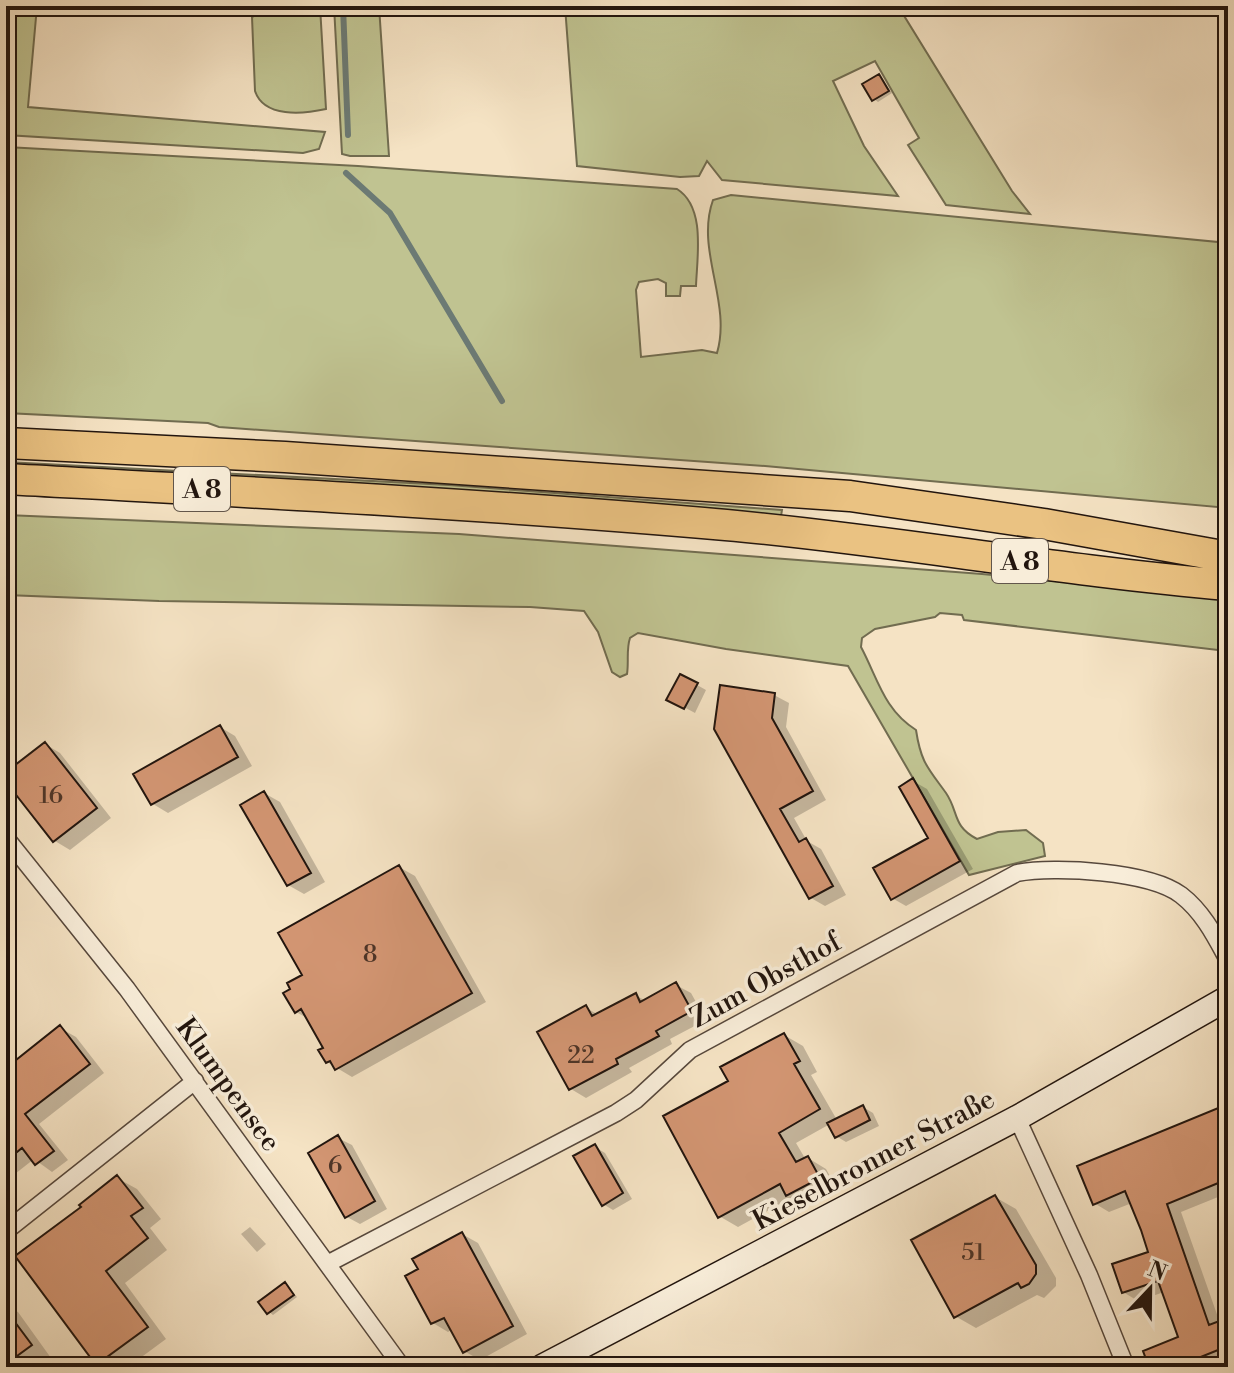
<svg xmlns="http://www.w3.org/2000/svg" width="1234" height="1373" viewBox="0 0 1234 1373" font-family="'Libre Bodoni',serif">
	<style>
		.green { fill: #c0c391; stroke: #716c50; stroke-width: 2 }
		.shadow { fill: #0003 }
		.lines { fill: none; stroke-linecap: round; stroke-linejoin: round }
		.stream { stroke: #6c7a74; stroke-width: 6 }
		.building { fill: #d29572; stroke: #22150e; stroke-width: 2 }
		.street-casing { stroke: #57483c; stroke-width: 19 }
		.secondary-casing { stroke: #22150e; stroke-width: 27 }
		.highway-casing { stroke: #22150e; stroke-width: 33 }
		.street { stroke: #f8edd9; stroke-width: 16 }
		.secondary { stroke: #f8edd9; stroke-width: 24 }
		.highway { stroke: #eac282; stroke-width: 30 }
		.labels { text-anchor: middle; stroke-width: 7; stroke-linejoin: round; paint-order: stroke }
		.number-label { font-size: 24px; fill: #4e3527 }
		.shield { fill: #f8edd9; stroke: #62564b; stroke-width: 2 }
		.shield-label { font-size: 26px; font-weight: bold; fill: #22150e }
		.street-label { font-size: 28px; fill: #22150e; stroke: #f8edd9 }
	</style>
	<rect width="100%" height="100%" fill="#f5e3c4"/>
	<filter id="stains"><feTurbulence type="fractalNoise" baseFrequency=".0025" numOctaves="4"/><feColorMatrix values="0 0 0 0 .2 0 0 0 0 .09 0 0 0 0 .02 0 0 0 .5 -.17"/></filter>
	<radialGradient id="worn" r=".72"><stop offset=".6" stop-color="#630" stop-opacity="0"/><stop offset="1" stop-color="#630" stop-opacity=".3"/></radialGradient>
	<path class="green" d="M6,6H37L28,107L325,132L319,149L303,153L6,135Z
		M318,6H320L326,109C303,114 264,118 255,91L252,17L262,12L318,15Z
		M334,6H379L389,156H350L342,154Z
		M565,6H1002L903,14L1012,191L1030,214L946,205L908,145L919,138L875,61L833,81L864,146L898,196L722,180L707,161L699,176L680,177L577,166Z
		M6,147L358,166L677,189C706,207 697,257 696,286H681L680,296H666V283L658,279L639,282L636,290L641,357L702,350L717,353C732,302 695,250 713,200L731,195L1228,243V508L765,466L219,427L208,423L6,413Z
		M6,462L449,485L782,510L781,516L6,467Z
		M6,515L459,534L982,574L1228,598V647L1218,650L964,620L962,615L940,613L935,617L875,629L862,638L861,647C878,679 884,710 916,730C921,763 928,768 946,793C959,812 952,826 977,839L998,832L1026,830L1043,843L1045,856L969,875L848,666L726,649L638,633L630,638C626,650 629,662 627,674L620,677L612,672L598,632L584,611L530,607L159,601L6,595Z"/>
	<path class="shadow" d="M879,77L892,93L878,102L874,99Z
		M681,676L706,690L695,713L669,699Z
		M774,695L789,703L786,727L826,800L794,818L807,841L821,849L846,895L825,906L811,898L716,729Z
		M220,727L235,736L252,766L168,813L153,804Z
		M45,744L60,753L111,818L70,850L55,841L6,779V775Z
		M913,781L927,789L973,869L906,906L892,898L930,839Z
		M264,793L280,802L325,882L304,894L288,885Z
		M399,867L415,876L486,1002L352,1077L327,1062L326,1048L309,1019L296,1012L304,976Z
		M676,985L691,993L706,1020L670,1039L672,1044L629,1068L632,1072L586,1098L571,1089L586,1008L599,1015L635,995L646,1001Z
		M60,1028L76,1037L104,1073L39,1124L68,1160L52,1172L34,1159L6,1181V1064L9,1068Z
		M784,1035L803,1046L817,1072L811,1075L837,1120L863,1107L873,1113L879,1126L846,1142L836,1136L830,1124L796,1143L806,1160L808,1158L826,1169L837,1189L806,1205L793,1197L738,1227L719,1216L730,1082Z
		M1228,1106V1193L1181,1212L1220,1323L1228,1325V1360L1211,1367H1151L1180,1338L1164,1292L1138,1301L1123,1292L1150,1253L1132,1203L1109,1212L1094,1203Z
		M338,1138L352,1145L387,1209L360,1224L347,1217Z
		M595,1147L605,1153L632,1199L613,1210L603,1204Z
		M117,1178L137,1189L161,1219L150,1228L167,1250L125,1283L166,1339L128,1367H103L97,1364L84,1208Z
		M995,1197L1016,1209L1056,1278V1286L1044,1298L1037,1295L976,1328L955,1316Z
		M250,1227L266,1244L257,1252L241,1234Z
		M462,1234L478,1243L527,1334L480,1360L464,1351L453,1329L448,1332L433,1323L420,1270Z
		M285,1284L297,1297L273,1315L269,1312Z
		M6,1305L18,1312L51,1358L38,1367H6Z"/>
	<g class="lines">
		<path class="stream" d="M343,6L348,135
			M346,173L390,213L502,401"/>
	</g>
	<path class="building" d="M879,74L889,91L872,101L862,84Z
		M680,674L698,683L684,709L666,700Z
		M720,685L775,693L772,718L813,791L780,809L799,842L806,838L833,886L809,899L714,729Z
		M220,725L238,757L151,805L133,774Z
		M45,742L97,808L53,842L6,782V772Z
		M913,778L960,861L891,900L873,868L928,838L899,787Z
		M264,791L311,873L287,886L240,805Z
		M399,865L472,993L335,1070L330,1061L326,1063L318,1050L323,1048L301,1009L295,1013L283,993L290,989L287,983L302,975L278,933Z
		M676,982L692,1011L656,1031L659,1036L616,1059L618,1064L569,1090L537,1032L586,1005L592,1016L636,993L640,1002Z
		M60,1025L90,1064L25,1114L54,1151L35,1165L22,1148L6,1161V1068Z
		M784,1033L800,1061L794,1064L820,1109L779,1133L796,1162L808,1156L820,1178L786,1196L780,1184L718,1218L663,1116L728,1081L720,1067Z
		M1228,1104V1179L1167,1204L1209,1325L1222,1320L1228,1334V1346L1176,1367H1149L1143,1351L1178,1337L1158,1281L1122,1293L1112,1264L1148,1252L1141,1230L1125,1191L1093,1205L1077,1166Z
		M863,1105L870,1120L835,1138L827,1123Z
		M338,1135L375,1201L345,1218L308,1153Z
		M595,1144L623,1193L602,1206L573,1156Z
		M117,1175L143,1208L131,1216L148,1238L106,1271L148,1327L96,1365L15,1256L81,1207L79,1205Z
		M995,1195L1036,1265V1274L1029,1284L1021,1288L1018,1283L954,1318L911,1240Z
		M462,1232L513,1326L463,1353L444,1318L431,1324L405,1276L418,1269L412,1259Z
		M285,1282L294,1295L267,1314L258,1302Z
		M6,1310L32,1345L6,1364Z"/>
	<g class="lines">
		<g class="street-casing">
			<path id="street" d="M6,838L127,989L402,1367
				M1017,1118L1089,1275L1126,1367
				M6,1231L195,1081
				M329,1263L616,1113L636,1100L690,1050L1017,873C1055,866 1149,871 1181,895C1203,912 1215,936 1228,960"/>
		</g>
		<g class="secondary-casing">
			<path id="secondary" d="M542,1367L1017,1118L1228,998"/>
		</g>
		<g class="highway-casing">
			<path id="highway" d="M6,443L285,457L850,496L1044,524L1228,557
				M6,479C246,492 486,504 726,525C894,540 1060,571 1228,585"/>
		</g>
		<use href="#street" class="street"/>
		<use href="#secondary" class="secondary"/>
		<use href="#highway" class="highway"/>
	</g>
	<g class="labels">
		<g class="number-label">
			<text x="51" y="803">16</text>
			<text x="370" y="962">8</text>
			<text x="581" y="1063">22</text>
			<text x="335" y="1173">6</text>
			<text x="973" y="1260">51</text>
		</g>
		<g class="shield">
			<rect x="174" y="467" width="56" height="44" rx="6"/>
			<rect x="992" y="539" width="56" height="44" rx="6"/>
		</g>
		<g class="shield-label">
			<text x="202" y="498">A 8</text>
			<text x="1020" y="570">A 8</text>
		</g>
		<g class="street-label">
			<text transform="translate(765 979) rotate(-29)" y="10">Zum Obsthof</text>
			<text transform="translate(229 1084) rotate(54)" y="10">Klumpensee</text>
			<text transform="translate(873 1159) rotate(-28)" y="10">Kieselbronner Straße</text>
		</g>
	</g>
	<rect width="1234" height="1373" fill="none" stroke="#f5e3c4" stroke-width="32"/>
	<rect x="8" y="8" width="1218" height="1357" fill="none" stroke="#22150e" stroke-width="4"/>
	<rect x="16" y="16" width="1202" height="1341" fill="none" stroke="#22150e" stroke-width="2"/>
	<g transform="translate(1150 1289) rotate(22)" stroke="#f8edd9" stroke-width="6" paint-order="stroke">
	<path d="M0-6L14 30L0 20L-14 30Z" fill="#22150e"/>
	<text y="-12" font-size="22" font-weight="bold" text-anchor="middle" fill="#22150e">N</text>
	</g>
	<rect width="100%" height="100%" filter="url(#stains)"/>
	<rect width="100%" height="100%" fill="url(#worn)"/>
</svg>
